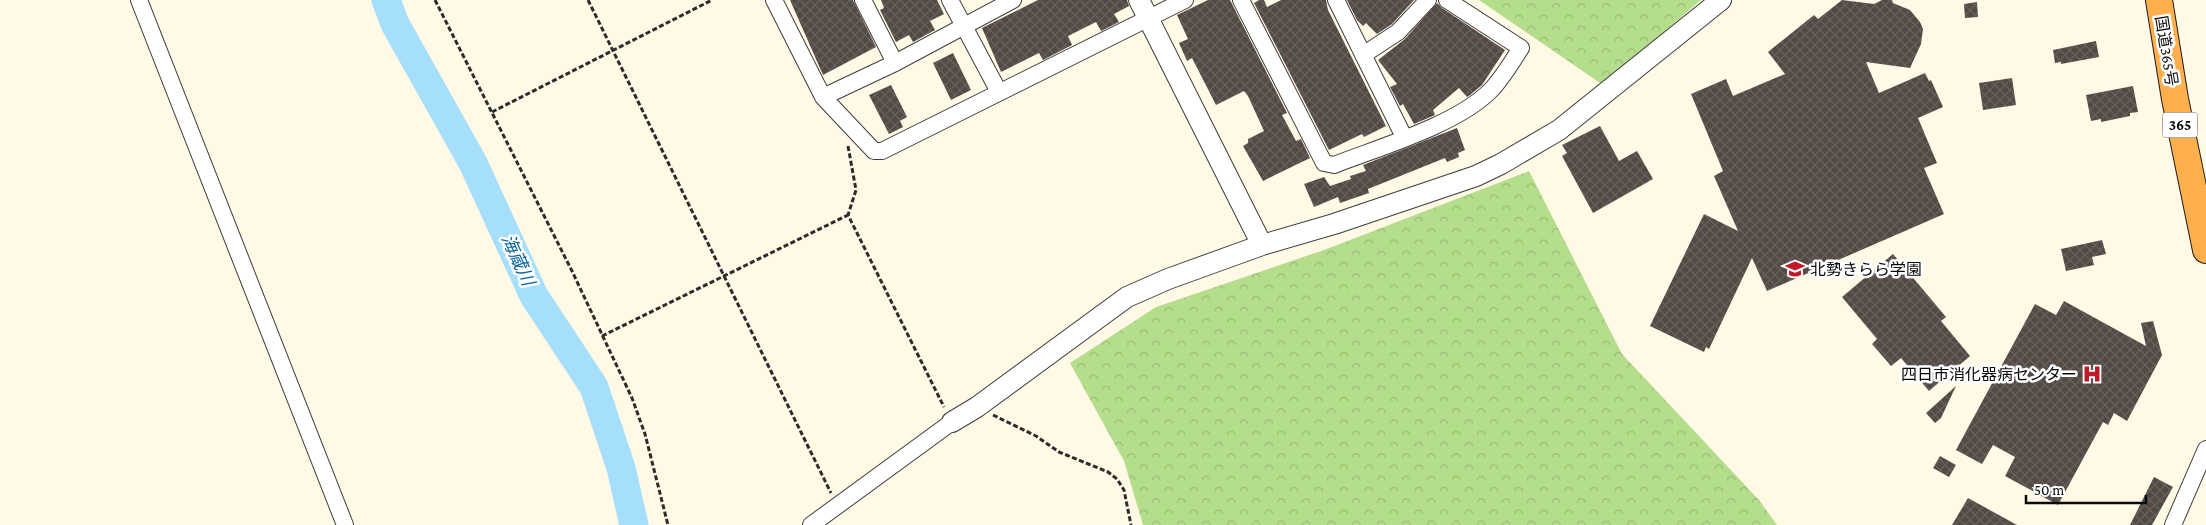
<svg xmlns="http://www.w3.org/2000/svg" width="2206" height="525" viewBox="0 0 2206 525" font-family="'Crimson Pro','Noto Sans JP',serif">
	<style>
		.forest { fill: url(#forest-crowns) }
		.lines { fill: none; stroke-linecap: round; stroke-linejoin: round }
		.river { stroke: #a6dffb; stroke-width: 29 }
		.building { fill: url(#building-cross-hatch) }
		.minor-casing { stroke: #3d3d3d; stroke-width: 18 }
		.tertiary-casing { stroke: #3d3d3d; stroke-width: 22 }
		.trunk-casing { stroke: #1b1b1b; stroke-width: 28 }
		.path { stroke: #2c2c2c; stroke-width: 3; stroke-dasharray: 5 2.5; stroke-linecap: butt }
		.minor { stroke: #fff; stroke-width: 16 }
		.tertiary { stroke: #fff; stroke-width: 20 }
		.trunk { stroke: #ffb04d; stroke-width: 26 }
		.labels { text-anchor: middle; stroke-width: 5; stroke-linejoin: round; paint-order: stroke }
		.shield { fill: #fff; stroke: #545454; stroke-width: 1 }
		.shield-label { font-size: 15px; font-weight: bold; fill: #0a0a0a }
		.street-label { font-size: 16px; fill: #0a0a0a; stroke: #fff }
		.poi-label { font-size: 16px; fill: #0a0a0a; stroke: #fff; text-anchor: start }
		.water-label { font-size: 18px; font-style: italic; fill: #0c67a2; stroke: #fff }
	</style>
	<defs>
		<pattern id="forest-crowns" width="20" height="18" patternUnits="userSpaceOnUse" patternTransform="scale(1.25)"><rect width="20" height="18" fill="#b4dd8c"/><path d="M2 6a3 3 0 1 1 6 0M12 15a3 3 0 1 1 6 0" fill="none" stroke="#99bc77"/></pattern>
		<pattern id="building-cross-hatch" width="8" height="8" patternUnits="userSpaceOnUse" patternTransform="scale(1.25)"><rect width="8" height="8" fill="#534a45"/><path d="M0 0l8 8M0 8l8-8" fill="none" stroke="#67605c"/></pattern>
	</defs>
	<rect width="100%" height="100%" fill="#fff9e6"/>
	<path class="forest" d="M1479,0H1701L1603,85Z
		M1529,171L1622,354L1759,500L1777,525H1143L1124,461L1070,363L1156,307L1324,250Z"/>
	<g class="lines">
		<path class="river" d="M386,0L395,24L473,163L534,296L594,387L621,468L634,525"/>
	</g>
	<path class="building" d="M790,0H853L876,47L823,75Z
		M881,0H937L944,14L930,21L935,30L913,42L909,35L896,42L880,10L884,8Z
		M1038,0H1127L1129,6L1114,14L1119,22L1101,31L1096,22L1068,36L1072,45L1043,60L1039,53L1001,72L982,28Z
		M1208,0H1230L1287,113L1282,115L1296,141L1301,139L1310,158L1263,181L1243,146L1248,143V139L1264,131L1248,96L1244,91L1216,105L1192,58L1187,61L1179,43L1188,39L1177,15Z
		M1259,0H1264L1267,7L1281,0H1326L1328,10L1386,126L1364,137L1362,134L1329,150L1254,3Z
		M1347,0H1414L1392,24L1377,34L1366,23L1363,26L1357,20Z
		M1842,0L1874,4L1882,0H1892L1893,3L1910,10L1920,22L1923,29L1921,44L1910,68L1866,62L1879,93L1925,73L1929,81L1931,80L1943,107L1918,118L1937,163L1924,168L1944,214L1767,291L1752,258L1709,349L1706,347L1704,352L1650,326L1704,214L1738,231L1714,176L1723,171L1691,94L1726,79L1733,96L1785,74L1768,52L1814,15L1818,19Z
		M1977,2L1978,17L1965,18L1964,4Z
		M1437,3L1442,8L1505,50L1482,85L1470,95L1467,97L1459,88L1433,110L1435,115L1414,124L1403,104L1400,106L1390,87L1397,84L1378,60L1405,39Z
		M2096,41L2099,57L2061,64V62L2055,63L2053,50Z
		M953,53L971,90L951,100L933,63Z
		M2012,78L2016,105L1983,110L1979,83Z
		M891,85L907,117L900,121L903,127L889,134L869,95Z
		M2133,86L2138,112L2130,113V116L2101,122V119L2091,121L2086,95Z
		M1600,126L1619,161L1637,151L1653,179L1593,213L1562,156L1567,153L1562,145Z
		M1457,128L1465,150L1458,153L1459,157L1447,162L1445,158L1368,189L1369,193L1340,203L1338,197L1314,207L1304,184L1324,177L1330,186L1351,179L1350,176L1366,171L1363,165Z
		M2102,240L2106,254L2092,257L2094,265L2066,271L2061,249Z
		M1893,254L1946,317L1941,321L1970,356L1929,391L1901,358L1891,366L1872,344L1877,339L1842,297Z
		M2064,301L2146,346L2141,323L2153,321L2162,355L2127,421L2114,413L2108,425L2103,422L2058,505L2005,476L2015,457L1993,445L1982,464L1956,450L2035,304L2056,315Z
		M1956,386L1941,418L1935,423L1926,413Z
		M1940,456L1956,465L1949,477L1933,468Z
		M2154,477L2173,487L2152,525H2130Z
		M1968,498L2017,525H1952Z"/>
	<g class="lines">
		<g class="minor-casing">
			<path id="minor" d="M139,0L345,525
				M774,0L823,97L874,151H882L1185,0
				M863,0L895,63
				M950,0L999,92
				M1241,0L1324,163L1334,165C1380,147 1456,125 1490,91C1502,79 1511,63 1521,48L1447,0
				M1336,0L1404,137
				M1363,55L1398,32L1428,0
				M823,97L895,63L1013,0
				M811,525L952,422
				M2173,525L2206,449"/>
		</g>
		<g class="tertiary-casing">
			<path id="tertiary" d="M1139,0L1262,245
				M952,422L977,407L1127,297L1168,279L1262,245L1334,224L1476,176L1501,164L1559,130L1721,0"/>
		</g>
		<g class="trunk-casing">
			<path id="trunk" d="M2159,0L2175,99L2206,250"/>
		</g>
		<path class="path" d="M435,0L572,271L632,398L645,434L668,525
			M588,0L831,493
			M492,112L712,0
			M848,146L856,190L848,215L944,407
			M602,336L848,215
			M993,415L1036,436L1059,452L1108,472L1117,479L1124,490L1131,525"/>
		<use href="#minor" class="minor"/>
		<use href="#tertiary" class="tertiary"/>
		<use href="#trunk" class="trunk"/>
	</g>
	<defs>
		<g id="school-bare" transform="scale(1.5)"><path d="M0-5L7-2L0 1L-7-2ZM-4 1L0 2.5L4 1V4Q0 6-4 4Z" fill="#c21928" stroke="#fff" stroke-width="2.5" paint-order="stroke"/></g>
		<g id="hospital-bare" transform="scale(1.5)"><path d="M-5-5h3v3.5h4V-5h3V5h-3V1.5h-4V5h-3Z" fill="#c21928" stroke="#fff" stroke-width="2.5" paint-order="stroke"/></g>
	</defs>
	<g fill-rule="evenodd">
		<use href="#school-bare" x="1795" y="269"/>
		<use href="#hospital-bare" x="2092" y="374"/>
	</g>
	<g class="labels">
		<rect class="shield" x="2162.5" y="112.5" width="35" height="25" rx="4"/>
		<g class="shield-label">
			<text x="2180" y="130">365</text>
		</g>
		<g class="street-label">
			<text transform="translate(2167 51) rotate(81)" y="6">国道365号</text>
		</g>
		<g class="poi-label">
			<text x="1810" y="275">北勢きらら学園</text>
			<text x="2077" y="380" text-anchor="end">四日市消化器病センター</text>
		</g>
		<g class="water-label">
			<text transform="translate(518 260) rotate(65)" y="6">海蔵川</text>
		</g>
	</g>
	<path d="M2026 495v8h120v-8" fill="none" stroke="#0a0a0a" stroke-width="2.5"/>
	<text x="2034" y="495" font-size="15" fill="#0a0a0a" stroke="#ffffff" stroke-width="4" paint-order="stroke">50 m</text>
</svg>
